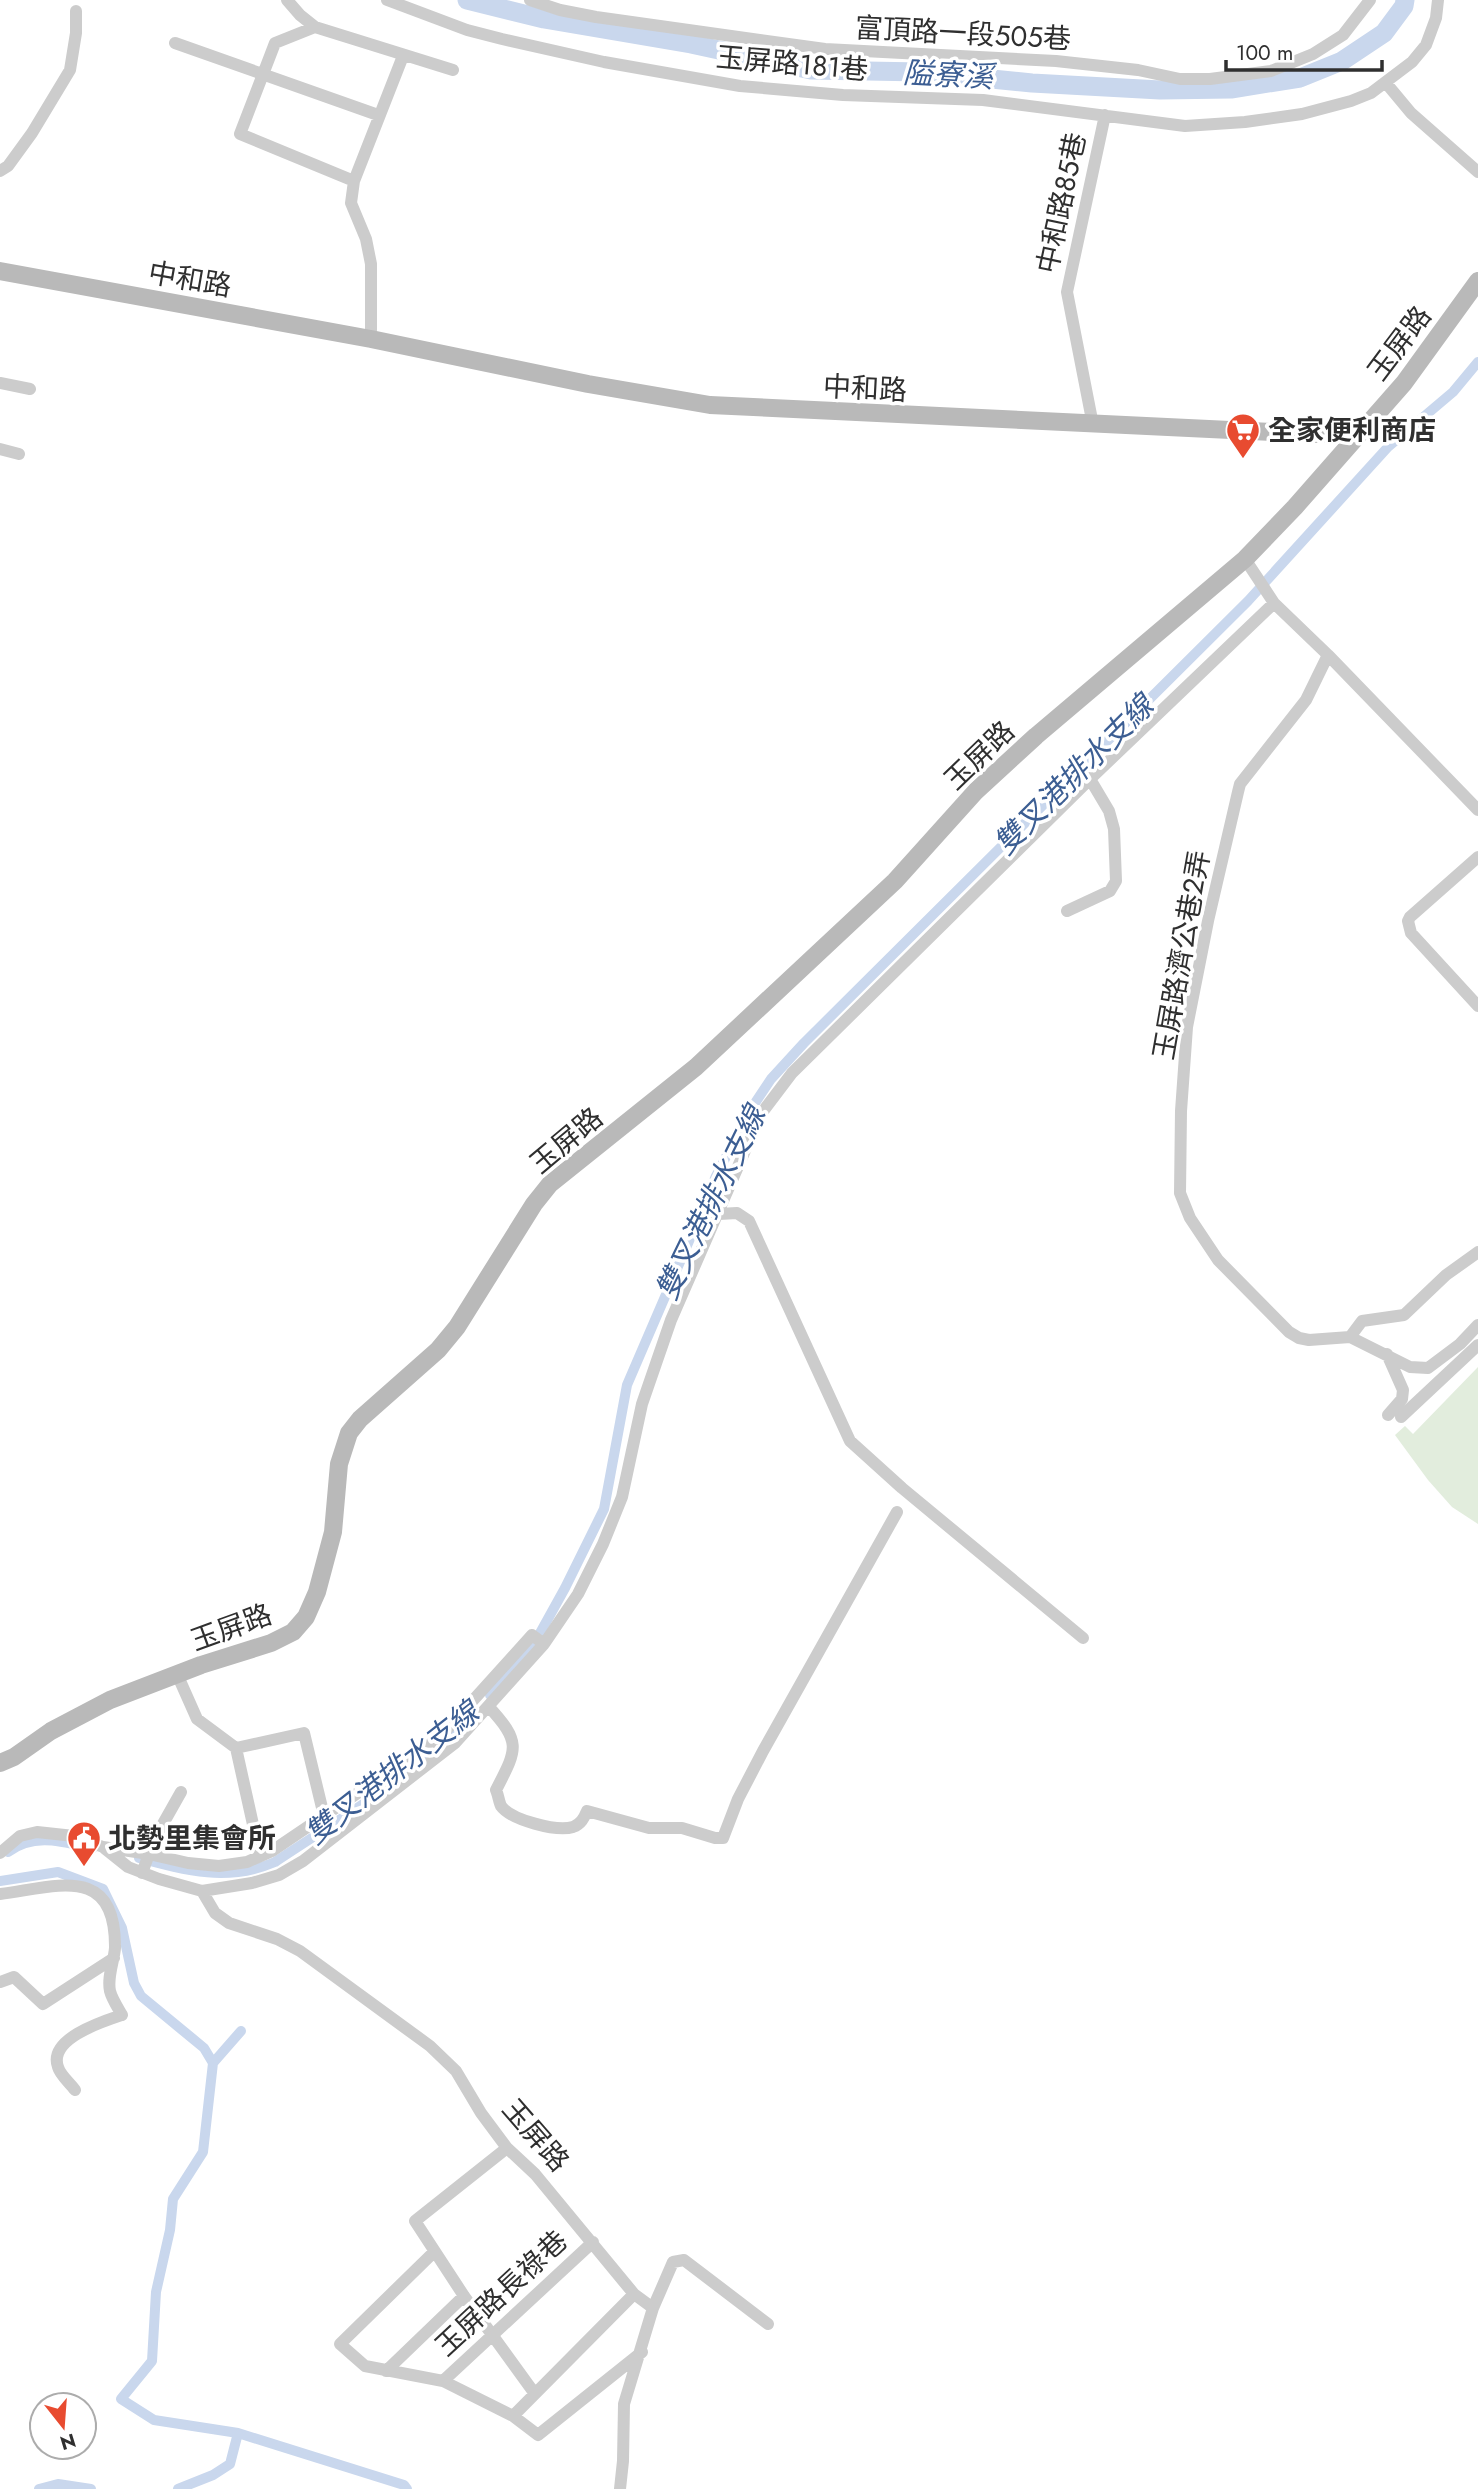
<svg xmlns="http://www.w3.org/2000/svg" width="1478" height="2489" viewBox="0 0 1478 2489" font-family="Jost,'Noto Sans TC',sans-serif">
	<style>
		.green { fill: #e2eddd }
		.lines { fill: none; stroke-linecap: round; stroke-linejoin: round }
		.canal { stroke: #c9d7ed; stroke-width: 10 }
		.river { stroke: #c9d7ed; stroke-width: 19 }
		.street { stroke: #ccc; stroke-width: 12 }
		.secondary { stroke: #b9b9b9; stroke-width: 18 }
		.labels { text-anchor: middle; stroke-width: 7; stroke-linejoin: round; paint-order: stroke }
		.street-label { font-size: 28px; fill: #2f2f2f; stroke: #fff }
		.poi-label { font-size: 28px; font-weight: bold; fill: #2f2f2f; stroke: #fff; text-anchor: start }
		.water-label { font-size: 30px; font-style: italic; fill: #3c5e93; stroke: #fff }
	</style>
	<rect width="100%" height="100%" fill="#fff"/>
	<path class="green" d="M1478,1367V1524L1452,1507L1428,1480L1395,1435L1405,1426L1413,1434Z"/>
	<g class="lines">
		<path class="canal" d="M490,1695L534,1644L565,1588L604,1509L627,1385L689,1241L716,1176L751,1109L771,1079L804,1043L1248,601L1388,447L1453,392L1478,362
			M8,1852C34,1832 64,1842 93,1848
			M139,1858C187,1871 228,1882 275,1862C341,1818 415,1775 471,1718
			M0,1881L58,1872L103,1889L122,1928L134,1983L141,1996L204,2048L213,2063
			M241,2031L213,2063L203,2152L173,2199L170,2230L156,2292L152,2361L121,2399L154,2420L238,2433L404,2485L407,2489
			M39,2489L58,2484L91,2489
			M178,2489L213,2475L230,2464L238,2433"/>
		<path class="river" d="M467,0L544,19L691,44L811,70L922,72L1032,83L1160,90L1231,89L1300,78L1342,61L1384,33L1404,6L1405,0"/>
		<path class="street" d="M287,0L300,15L315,27
			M387,0L467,30L502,39L604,62L740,86L843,95L983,100L1185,126L1245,122L1302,114L1351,101L1371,93L1412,62L1426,45L1436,18L1438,0
			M530,0L560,10L596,17L825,49L1056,61L1138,70L1180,79H1210L1271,71L1313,54L1343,35L1370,0
			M175,43L378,115
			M1386,83L1411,113L1478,172
			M0,171L8,166L32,133L70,70L76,33V11
			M354,181L240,134L275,43L315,27L453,70
			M371,339V264L366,239L351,203L354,181L403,56
			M0,383L30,389
			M1093,425L1067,292L1105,115
			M0,449L19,454
			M1274,603L1328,655L1478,810
			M1328,655L1306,700L1240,784L1238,792L1208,921L1187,1027L1181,1111L1180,1193L1190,1218L1218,1260L1289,1332L1299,1338L1309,1340L1350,1337L1410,1367L1428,1368L1460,1344L1478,1325
			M1478,857L1410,917L1408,921L1411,933L1478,1006
			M1067,911L1110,891L1116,881L1114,829L1109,811L1090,779
			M719,1214L737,1213L749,1221L850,1441L902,1488L1083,1638
			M1350,1337L1362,1321L1404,1315L1446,1275L1478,1252
			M1387,1354L1403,1390L1402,1399L1388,1415
			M1401,1417L1478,1345
			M177,1674L197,1719L236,1748L304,1733L324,1816
			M489,1707C522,1743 517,1749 496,1790C498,1794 499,1802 501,1806C511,1820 557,1832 573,1827C581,1824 584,1818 587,1811L649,1828H682L715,1838H723L738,1799L763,1751L897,1512
			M236,1748L260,1856
			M103,1847L149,1854L188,1863L219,1866L247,1862L272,1851L439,1738L532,1635L544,1644
			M0,1853L20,1836L37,1832L74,1836L103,1847L128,1867L159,1879L202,1891L252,1883L279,1875L303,1861L455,1743L544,1644L578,1594L603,1544L622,1497L642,1404L671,1320L761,1114L792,1073L1090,779L1274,603L1245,559
			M142,1873L155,1838L181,1792
			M202,1891L215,1913L229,1923L277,1939L300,1951L430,2046L456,2071L481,2113L507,2148L535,2174L634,2294L653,2308
			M0,1894C56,1887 116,1863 115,1948C114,1961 107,1977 110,1991C112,1999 118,2008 122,2015C101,2022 48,2039 58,2067C60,2075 70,2083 75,2090
			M0,1982L14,1977L43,2004L114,1958
			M507,2148L415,2221L464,2296L535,2394
			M434,2252L340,2344L365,2366L443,2381L513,2416L538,2435L642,2352
			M386,2371L464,2296
			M443,2381L593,2242
			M513,2416L634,2294
			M620,2489L623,2461L624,2404L653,2308L673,2262L684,2260L768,2324"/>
		<path class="secondary" d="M0,271L371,339L588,384L710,405L1315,434L1362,430
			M0,1763L14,1757L51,1731L110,1700L201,1665L271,1643L293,1632L306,1617L317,1592L333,1532L339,1464L349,1433L360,1419L438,1350L457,1327L534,1204L550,1184L696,1067L895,881L976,791L1036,736L1245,559L1295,507L1404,383L1478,281"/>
	</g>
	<defs>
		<g id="supermarket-pin" transform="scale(1.75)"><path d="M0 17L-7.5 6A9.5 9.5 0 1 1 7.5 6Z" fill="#e84b30" stroke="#fff"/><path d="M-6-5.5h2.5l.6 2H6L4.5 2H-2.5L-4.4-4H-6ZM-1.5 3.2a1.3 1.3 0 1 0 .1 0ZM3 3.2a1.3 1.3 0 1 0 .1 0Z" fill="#fff"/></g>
		<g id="civic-pin" transform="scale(1.75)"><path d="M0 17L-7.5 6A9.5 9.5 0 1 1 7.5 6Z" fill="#e84b30" stroke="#fff"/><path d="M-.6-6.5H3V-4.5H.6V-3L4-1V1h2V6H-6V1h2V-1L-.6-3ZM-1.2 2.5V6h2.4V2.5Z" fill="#fff"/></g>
	</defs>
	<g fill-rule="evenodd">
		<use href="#supermarket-pin" x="1243" y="430"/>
		<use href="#civic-pin" x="84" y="1838"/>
	</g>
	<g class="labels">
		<g class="street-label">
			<text transform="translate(963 33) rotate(3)" y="10">富頂路一段505巷</text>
			<text transform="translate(792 63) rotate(5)" y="10">玉屏路181巷</text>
			<text transform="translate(1061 203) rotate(-78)" y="10">中和路85巷</text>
			<text transform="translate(190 279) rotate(10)" y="10">中和路</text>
			<text transform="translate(1399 343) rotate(-53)" y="10">玉屏路</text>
			<text transform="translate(865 388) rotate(3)" y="10">中和路</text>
			<text transform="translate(979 755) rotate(-44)" y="10">玉屏路</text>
			<text transform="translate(1181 955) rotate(-80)" y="10">玉屏路濟公巷2弄</text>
			<text transform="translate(566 1140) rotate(-40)" y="10">玉屏路</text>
			<text transform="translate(231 1627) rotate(-20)" y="10">玉屏路</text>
			<text transform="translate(536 2135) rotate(49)" y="10">玉屏路</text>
			<text transform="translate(501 2293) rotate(-43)" y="10">玉屏路長祿巷</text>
		</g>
		<g class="poi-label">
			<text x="1268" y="440">全家便利商店</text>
			<text x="108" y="1848">北勢里集會所</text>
		</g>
		<g class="water-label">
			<text transform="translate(948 75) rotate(3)" y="10">隘寮溪</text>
			<text transform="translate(1074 775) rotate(-45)" y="10">雙叉港排水支線</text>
			<text transform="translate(711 1203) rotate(-64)" y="10">雙叉港排水支線</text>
			<text transform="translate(392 1773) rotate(-38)" y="10">雙叉港排水支線</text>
		</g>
	</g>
	<g transform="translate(63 2426) rotate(163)"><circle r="33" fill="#ffffff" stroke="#acacac" stroke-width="2"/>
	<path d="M0-5L12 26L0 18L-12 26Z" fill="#e84b30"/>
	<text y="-10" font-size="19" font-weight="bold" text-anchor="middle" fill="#2f2f2f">N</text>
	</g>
	<path d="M1226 60v10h156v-10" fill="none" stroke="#2f2f2f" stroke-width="3.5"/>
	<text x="1236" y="60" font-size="21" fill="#2f2f2f" stroke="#ffffff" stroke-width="5" paint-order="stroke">100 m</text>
</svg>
